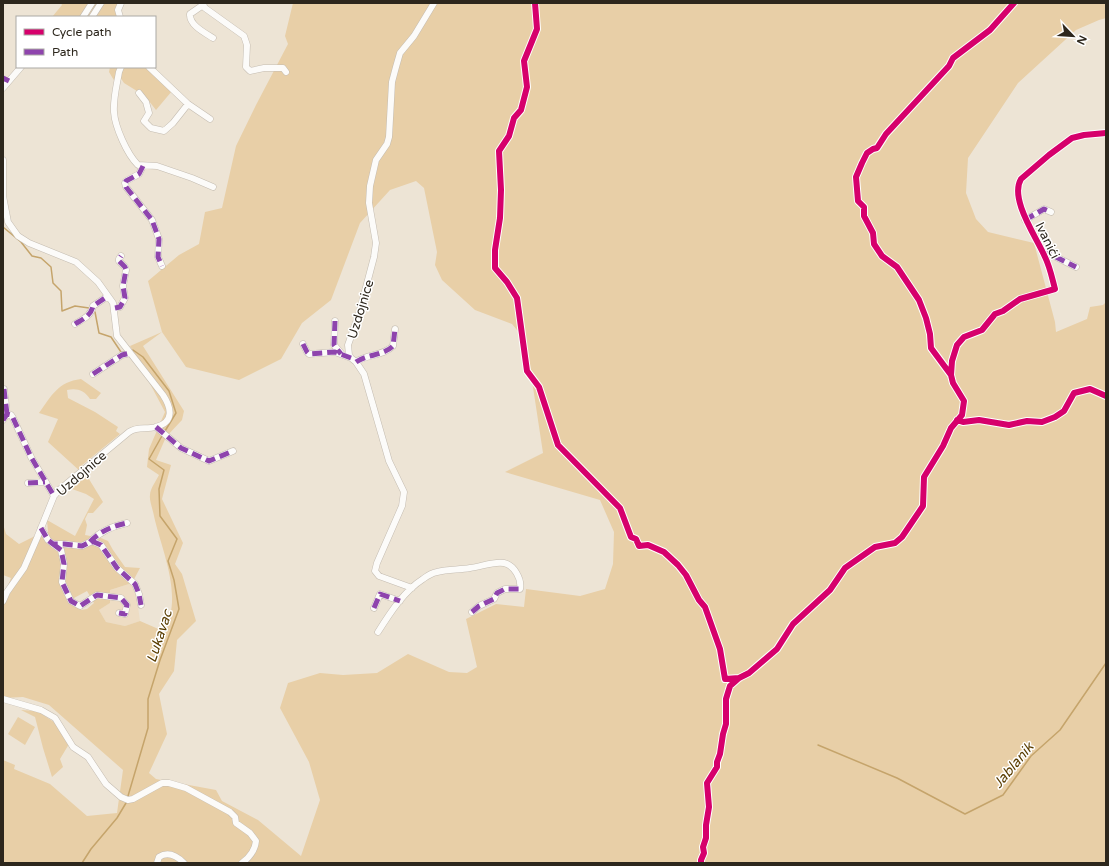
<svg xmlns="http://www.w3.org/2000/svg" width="1109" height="866" viewBox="0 0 1109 866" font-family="'Varela Round',sans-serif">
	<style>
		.built { fill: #eeddc4 }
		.green { fill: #e8cfa7; fill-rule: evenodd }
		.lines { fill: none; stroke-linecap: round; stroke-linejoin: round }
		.stream { stroke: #c5a46b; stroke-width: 1.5 }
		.minor-casing { stroke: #c4bcb1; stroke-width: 7 }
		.minor { stroke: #fcfbf9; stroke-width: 6 }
		.quiet { stroke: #8e44ad; stroke-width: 5; stroke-dasharray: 10 5; stroke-linecap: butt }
		.cycleway-casing { stroke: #fff; stroke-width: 8 }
		.cycleway { stroke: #d6006c; stroke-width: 6 }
		.labels { text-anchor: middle; stroke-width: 3; stroke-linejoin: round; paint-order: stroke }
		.street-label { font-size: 13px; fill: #2d271d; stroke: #fff }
		.water-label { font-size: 14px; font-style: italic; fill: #5a3d00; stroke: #fff }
	</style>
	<rect width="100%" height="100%" fill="#ede4d5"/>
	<path class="built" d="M134,578L140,621L125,626L106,622L99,610L110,603V590L132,583Z"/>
	<path class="green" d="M61,3H122L119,17H52L62,5Z
		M293,3H1106V18L1099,20L1076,30L1018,83L968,158L966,193L976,219L988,232L1034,243L1055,322L1056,332L1087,319L1090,307L1103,305L1106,302V863H3V760L15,765L14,769L50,784L87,816L117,813L123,770L49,705L23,697L3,698V597L11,578L3,575V524L6,534L19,544L43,532H48L47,520L75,536L94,499L86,494L72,489L81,472L48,442L58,419L39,413C52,395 58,382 81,379L101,393L96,399H90C84,390 77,388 67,390L68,398L95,412L118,427L116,431L120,434L81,466L103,502L93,513H88L85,519L87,525L85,535L101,538L108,541L113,550L125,567L140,568L132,583L110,590V603L99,610L106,622L125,626L140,621L163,631C185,599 161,549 154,516C153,510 149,500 150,495C150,489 156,481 159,475L147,467L149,449L165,412L130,346L162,332L148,281L179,255L199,244L205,212L222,208L236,146L256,105L288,44L285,36ZM416,181L424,188L437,252L435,265L442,280L475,310L512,324L526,341L543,453L505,472L600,500L614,532L613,564L605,589L580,596L526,589L524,607L496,604L466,619L477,667L467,673L449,672L408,654L377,673L343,675L320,673L288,683L280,708L309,762L320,800L301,856L258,820L222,801L216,790L156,779L149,773L167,734L159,694L174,671L177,640L196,621L182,574L175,564L183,543L162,499L171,465L156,460L166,437L182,420L184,411L143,346L162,332L186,367L239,380L281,359L302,323L331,300L360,223L390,190ZM87,591L94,603L87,609L81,610L74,598Z
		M110,67H118L115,82L109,72Z
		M124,67H147L172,91L156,110L145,96L124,83L120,77Z
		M21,710L37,711L57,724L69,744L60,759L63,767L52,777L43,748L35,717Z
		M18,717L35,727L25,745L8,734Z"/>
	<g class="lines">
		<path class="stream" d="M3,227L21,242L32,256L41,258L51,267L53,283L61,291L62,311L75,306L89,308
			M95,312L99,333L111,337L121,352
			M133,350L143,357L169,391L176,413L165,431
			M818,745L897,778L965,814L1003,795L1031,756L1060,730L1106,663
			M128,796L148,728V699L160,660L179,609L174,580L168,561L177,539L160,516L159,489L164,470L149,459L163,434
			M82,863L91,849L117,818L126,803"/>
		<g class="minor-casing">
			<path id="minor" d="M204,3L203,5L205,8L244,36L247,45L246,67L250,71L264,68H283L286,72
				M203,5L190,14C189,25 205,33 213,38
				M83,17L92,3
				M92,17L101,3
				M120,17L118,10L121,3
				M121,67L119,72C117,84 113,99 114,112C115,127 127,154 138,165L157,166L192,178L213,187
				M149,67L188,104L210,119
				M3,88L21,67
				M139,93L146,102L149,113L144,121L151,128L164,131L173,123L188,104
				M3,160V198
				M143,166L139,174L126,181L125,183L126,187L152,220L159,239L158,257L162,266
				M3,196L8,222L18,236L29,243L76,262L98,282L113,303L117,336L163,395C171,407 175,422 156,427C146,430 138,426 129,432L59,490L54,496L37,538L24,568L7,592L3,601
				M1025,220L1044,209L1051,212
				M1042,250L1076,267
				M115,308L120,307L125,298L123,286L126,270L125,267L119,261V259L121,256
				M335,321L334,345L341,353
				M75,324C83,319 91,316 93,306L108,296
				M303,344L307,352L309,354L335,352L351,358
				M356,362C367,354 383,356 393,346L395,329
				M93,374L122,355L130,353
				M951,375L952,361L957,345L964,337L982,330L995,314L1003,311L1020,299L1055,289C1052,278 1050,267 1045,257C1037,238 1009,199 1021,179L1049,155L1072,138L1084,135L1106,133
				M4,389L7,414
				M3,420L7,414L11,415L13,418L31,457L54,496
				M156,427L181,448L209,461L233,451
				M28,483L45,482
				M41,528L48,540L53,544H64L82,546L90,542H94L101,545L117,568L135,584L139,594L141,605
				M90,542C100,531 113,526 127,523
				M53,544L61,550L64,564L62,582L71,601L80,606L97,595L121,598L127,605L125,614L119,613
				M412,588L379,576L375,571L377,563L402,506L404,492L389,461L364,374L356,362L351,358L349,355L348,345L359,314L374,257L376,243L369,203L370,186L376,160L387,144L389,137L392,82L396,67L400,53L414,36L434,3
				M374,608L380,594L400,601
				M378,632C390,613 404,591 423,579C427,576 432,573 437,572C448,569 459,570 470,568C481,567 493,561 504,563C514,565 522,579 520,589H505L497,593L494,599L479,606L472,612
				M3,699L41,710L55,718L73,747L88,757L106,784L121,797L128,800L133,799L162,783H169L186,788L230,812L235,817L236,823L250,833L256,841C255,851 250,857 242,863
				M157,863L159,857C168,851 177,856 184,863"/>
		</g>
		<use href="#minor" class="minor"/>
		<path class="quiet" d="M3,78L9,81
			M143,166L139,174L126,181L125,183L126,187L152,220L159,239L158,257L162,266
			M1025,220L1044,209L1051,212
			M1042,250L1076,267
			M115,308L120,307L125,298L123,286L126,270L125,267L119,261V259L121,256
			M335,321L334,345L341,354
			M75,324C83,319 91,316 93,306L108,296
			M303,344L307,352L309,354L335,352L351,358
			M356,362C367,354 383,356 393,346L395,329
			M93,374L122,355L130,353
			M4,389L7,414
			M3,420L7,414L11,415L13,418L31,457L54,496
			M156,427L181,448L209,461L233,451
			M28,483L45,482
			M41,528L48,540L53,544H64L82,546L90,542H94L101,545L117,568L135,584L139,594L141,605
			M90,542C100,531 113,526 127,523
			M53,544L61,550L64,564L62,582L71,601L80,606L97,595L121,598L127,605L125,614L119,613
			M374,608L380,594L400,601
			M472,612L479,606L494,599L497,593L505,589H520"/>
		<g class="cycleway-casing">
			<path id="cycleway" d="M535,3L537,29L524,61L527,87L521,110L514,118L509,136L499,151L501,190L500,218L495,250V268L507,282L517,298L527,371L539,387L558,445L620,508L631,537L636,539L639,546L648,545L664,552L678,565L686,575L699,600L705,607L720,649L725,679L739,678
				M951,375L931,348L930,334L926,318L919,300L897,267L882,256L874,244L873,233L864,216V207L858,201L856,177L862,163L867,153L873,149L877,148L886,134L949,66L953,58L990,30L1014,3
				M957,420L963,422L979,420L1009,425L1027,421L1042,422L1055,417L1064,411L1074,393L1090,389L1106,396
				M701,863V860L704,853L703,847L706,838V825L709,807L707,783L717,767V762L720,754L723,734L726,724V699L730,686L739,678L749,673L777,649L793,624L830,590L845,568L875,547L895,543L902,537L923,506L924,477L943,446L951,428L962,415L964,401L953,383L951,375L952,361L957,345L964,337L982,330L995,314L1003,311L1020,299L1055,289C1052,278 1050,267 1045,257C1037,238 1009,199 1021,179L1049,155L1072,138L1084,135L1106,133"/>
		</g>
		<use href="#cycleway" class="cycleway"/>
	</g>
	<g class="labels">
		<g class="street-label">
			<text transform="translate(1048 240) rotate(64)" y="5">Ivanići</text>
			<text transform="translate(360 309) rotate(-73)" y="5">Uzdojnice</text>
			<text transform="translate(81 473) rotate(-41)" y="5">Uzdojnice</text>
		</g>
		<g class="water-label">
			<text transform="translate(159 636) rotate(-72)" y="5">Lukavac</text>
			<text transform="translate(1013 765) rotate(-50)" y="5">Jablanik</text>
		</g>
	</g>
	<rect width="1109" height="866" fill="none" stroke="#2d271d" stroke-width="8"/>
	<rect x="16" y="16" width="140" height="52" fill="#ffffff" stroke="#aba9a5"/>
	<rect x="24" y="29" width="20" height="6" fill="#d6006c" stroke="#aba9a5"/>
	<text x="52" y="36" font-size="12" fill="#2d271d">Cycle path</text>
	<rect x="24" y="49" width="20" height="6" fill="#8e44ad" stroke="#aba9a5"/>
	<text x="52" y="56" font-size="12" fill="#2d271d">Path</text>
	<g transform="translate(1073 36) rotate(115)" stroke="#ffffff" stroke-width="3" paint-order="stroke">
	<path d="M0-3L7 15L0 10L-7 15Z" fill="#2d271d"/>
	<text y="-6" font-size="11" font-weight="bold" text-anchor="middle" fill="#2d271d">N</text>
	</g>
</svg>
